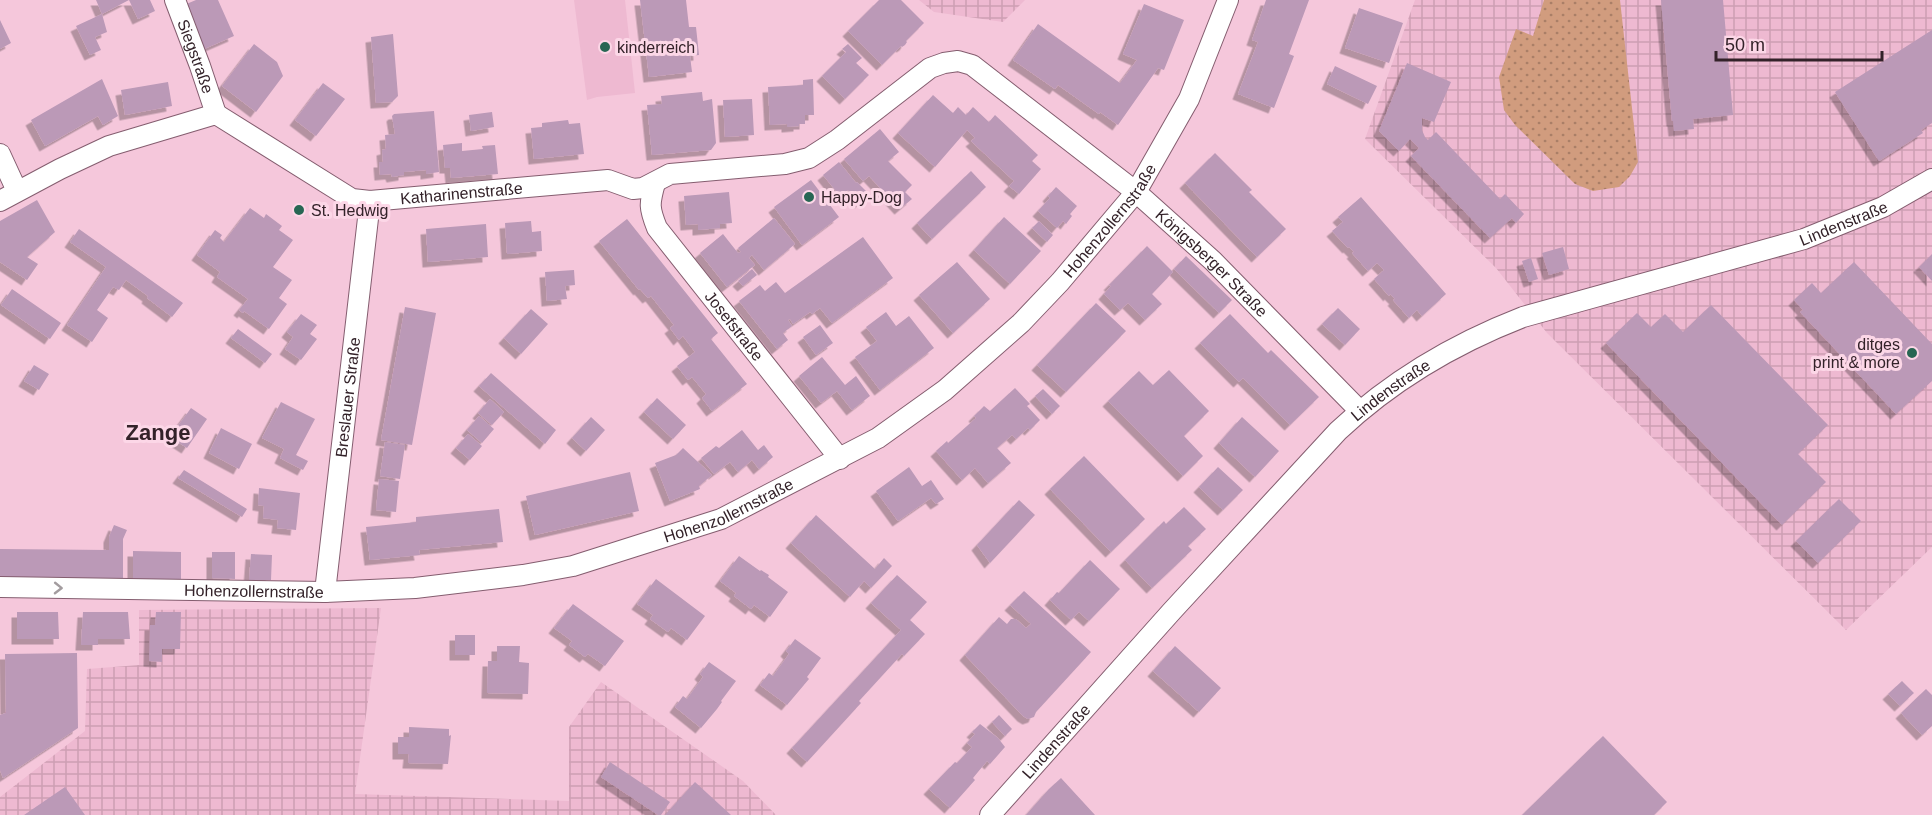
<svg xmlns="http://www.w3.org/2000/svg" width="1932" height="815" viewBox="0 0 1932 815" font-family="Helvetica,sans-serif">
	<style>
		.built { fill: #eeb9d1 }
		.industrial { fill: url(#industrial-grid) }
		.grass { fill: url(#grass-dots) }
		.building { fill: #bb99b7; filter: url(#shadow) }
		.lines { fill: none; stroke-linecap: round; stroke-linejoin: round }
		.minor-casing { stroke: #845d6f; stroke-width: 22 }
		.minor { stroke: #fff; stroke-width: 20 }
		.oneway { stroke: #a39c9f }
		.poi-dot { fill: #276653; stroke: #fcd7e7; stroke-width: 2 }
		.labels { text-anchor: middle; stroke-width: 6; stroke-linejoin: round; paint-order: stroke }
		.poi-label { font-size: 16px; fill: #332229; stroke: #fcd7e7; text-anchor: start }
		.street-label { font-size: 16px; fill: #332229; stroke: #fcd7e7 }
		.district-label { font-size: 22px; font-weight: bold; fill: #332229; stroke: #fcd7e7 }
	</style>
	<defs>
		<pattern id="industrial-grid" width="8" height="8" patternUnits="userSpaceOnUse" patternTransform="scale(1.5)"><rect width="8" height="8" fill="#eeb9d1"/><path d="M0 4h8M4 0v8" fill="none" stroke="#cd9fb3"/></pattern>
		<pattern id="grass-dots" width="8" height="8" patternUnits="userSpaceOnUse" patternTransform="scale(1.5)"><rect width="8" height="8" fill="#d19c7e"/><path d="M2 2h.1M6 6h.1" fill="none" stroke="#aa7f67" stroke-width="1.8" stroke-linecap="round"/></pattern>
		<filter id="shadow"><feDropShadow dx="-5.5" dy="5.5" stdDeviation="0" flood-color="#0004"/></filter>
	</defs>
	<rect width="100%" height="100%" fill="#f5c7db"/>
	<path class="built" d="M574,0H625L635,93L597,97L587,100Z"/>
	<path class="industrial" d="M919,0H1025L1003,22L934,12Z
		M1415,0H1932V547L1846,630L1547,333L1496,268L1365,139Z
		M381,608L355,794L569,801V727L601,682L743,781L776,815H0V797L85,731L87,669L139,665V610Z"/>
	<path class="grass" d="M1544,0H1620L1638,162L1630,176L1619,187L1593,191L1575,184L1515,125L1504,110L1499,77L1516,29L1533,36Z"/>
	<path class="building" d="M96,0H150L155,11L138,19L129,0L102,14L107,32L95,37L101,50L90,55L76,26L102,14Z
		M196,0H218L234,36L204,49L184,5Z
		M640,0H686L689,27H696L699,55L690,56L692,72L649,77Z
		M879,0H901L924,23L906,41L907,42L905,45L902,47L901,46L882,65L848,31Z
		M1266,0H1309L1289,54L1294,56L1274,108L1238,94L1258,42L1252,40Z
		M1661,0H1723L1733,115L1693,119L1694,129L1674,131L1673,121H1672Z
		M1144,4L1184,20L1164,70L1158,68L1118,125L1100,112L1099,114L1058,85L1055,89L1013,60L1038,24L1120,83L1137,60L1123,54Z
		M1359,8L1403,23L1389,63L1345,48Z
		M0,20L11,43L0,49Z
		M1932,30V123L1921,130L1923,133L1879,161L1835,92Z
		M393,34L398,96L392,102L376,103L371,37Z
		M254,44L277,62L283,76L256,112L222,86Z
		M848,44L862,58L856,63L869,75L845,99L822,76L846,52L842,49Z
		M1407,63L1451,82L1434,122L1422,118V130L1425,137L1428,140L1436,132L1500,199L1505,194L1524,214L1516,223L1512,218L1490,238L1411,156L1419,148L1410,139L1399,151L1379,131Z
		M1335,66L1377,86L1368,104L1327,84Z
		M102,79L118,116L103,125L98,116L45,146L31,120Z
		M813,79L814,115H805V124H799V126L787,127V124L770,125L768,87L803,85V80Z
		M168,82L172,106L125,115L121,90Z
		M323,83L345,99L316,136L295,120Z
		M702,92L703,101L712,99L716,143L711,150L652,155L647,105L662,104L661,96Z
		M933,95L953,113L958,107L966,115L973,107L989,122L995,115L1038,155L1032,161L1041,169L1019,194L1009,186L1014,181L971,141L975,138L967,130L935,167L898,133Z
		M752,99L754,135L725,137L723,100Z
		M434,111L439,172L426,174V170L404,172V175L392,177L391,174L380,175L379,162H383L382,150L386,149L385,135L395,134L392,116L394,114Z
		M492,112L494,127L471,131L469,115Z
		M568,120L569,124L580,123L584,154L534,159L531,128L542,127V123Z
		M880,129L899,152L888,161L912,185L905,192L912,199L900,209L869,176L863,181L844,159Z
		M462,143V151L483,149L482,146L495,145L498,174L451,178L450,168H445L443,145Z
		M1215,153L1252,190L1249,192L1286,229L1257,257L1185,183Z
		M839,162L856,183L857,182L869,194L860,203L848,190L840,196L823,175Z
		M971,171L986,187L932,239L917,223Z
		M811,180L839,217L802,245L774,207Z
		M1056,187L1077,206L1070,214L1072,216L1066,224L1063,221L1057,228L1038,211L1050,198L1048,196Z
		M729,192L732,223L720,224V228L698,230V224L686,225L684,196Z
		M1361,197L1446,294L1422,316L1417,310L1409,318L1393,300L1395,299L1390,294L1389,296L1374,279L1384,270L1377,263L1368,271L1352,253L1354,252L1349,247L1348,248L1332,231L1343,222L1338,217Z
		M37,200L55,232L27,257L38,264L27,280L0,262V221Z
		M250,208L264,218L266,214L282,226L279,230L293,240L273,267L292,280L279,298L287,304L269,329L244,311L243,313L239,310L248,299L217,277L220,272L197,255L215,230L222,235L220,238L224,242Z
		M1004,217L1041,251L1010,284L974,250Z
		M774,218L795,244L764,270L752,255L749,258L755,265L727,287L700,253L723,234L738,253L741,252L738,248Z
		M627,219L718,333L711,339L747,384L712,411L702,398L706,394L692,377L688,380L677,366L695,352L683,336L679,340L670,328L674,325L662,310L651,296L648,298L640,289L639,290L599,241Z
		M531,221L532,232L541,231L542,251L507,254L505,223Z
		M1039,221L1053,235L1047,242L1032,228Z
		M486,224L488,257L428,262L426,229Z
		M79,229L183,303L172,317L147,298L148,296L126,280L119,290L113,287L97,310L108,318L92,342L67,325L106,267L70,242Z
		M863,237L893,278L832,323L820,308L812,314L810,312L793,324L790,319L788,320L792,326L783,333L788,340L777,349L739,301L760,285L765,291L776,282L785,293Z
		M1147,246L1173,272L1152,294L1162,304L1145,320L1128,303L1120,310L1104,294L1111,286L1109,285Z
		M1563,247L1569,269L1549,275L1542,253Z
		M1932,254V281L1919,267Z
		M1186,256L1232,300L1219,313L1174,269Z
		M1531,258L1538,279L1529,282L1522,261Z
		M957,262L990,299L953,333L919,295Z
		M1854,262L1932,344V381L1896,414L1800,312L1803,310L1794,300L1812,283L1821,293Z
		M752,269L757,275L743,286L738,281Z
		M574,270L575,285L565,286L567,299L547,301L545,272Z
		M12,289L61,323L50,339L1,305Z
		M1096,303L1126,331L1066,392L1037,365Z
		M1711,305L1828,425L1798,454L1826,482L1782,525L1606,343L1637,313L1651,327L1665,314L1683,332Z
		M405,307L436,313L412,445L381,440Z
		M1338,308L1360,329L1345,345L1322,324Z
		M531,309L548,324L521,354L504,338Z
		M886,312L896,326L909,316L934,348L880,390L855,357L877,341L866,327Z
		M301,314L317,325L310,334L317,339L301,360L285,349L293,337L287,332Z
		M1230,314L1268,353L1271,350L1319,397L1290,425L1243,378L1239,382L1200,343Z
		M820,325L833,343L816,355L803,337Z
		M238,329L272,354L265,363L231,338Z
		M822,357L845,385L856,376L870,396L852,410L837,391L821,403L799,376Z
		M34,365L49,374L39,390L24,381Z
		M1169,370L1209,411L1184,436L1203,456L1183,476L1108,401L1139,371L1153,385Z
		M491,373L556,430L545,444L479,386Z
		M1015,388L1030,404L1027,406L1040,420L1030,430L1028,428L1016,439L1012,435L997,448L1011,463L988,483L975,468L962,480L936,451L947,441L948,443L976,418L974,416L984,406L990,411Z
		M1043,389L1060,406L1052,414L1035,396Z
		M657,398L686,425L673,439L644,412Z
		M490,399L504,412L492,425L478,413Z
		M281,402L315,419L296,455L308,461L303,470L280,458L284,449L262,438Z
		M191,408L207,419L187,448L170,437Z
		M479,416L494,429L482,443L467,430Z
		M591,417L605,430L586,451L572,438Z
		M1242,417L1279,451L1255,477L1219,443Z
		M221,428L252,444L239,469L209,453Z
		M742,430L758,450L764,445L773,457L759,469L752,460L738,472L730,462L714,474L701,458L716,446L719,448Z
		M468,434L482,446L470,460L456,448Z
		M385,442L405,445L400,479L380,476Z
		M683,448L712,475L699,486L700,489L670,501L655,463L676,455Z
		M1084,456L1145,519L1111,552L1050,489Z
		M909,467L922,486L931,480L944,499L936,504L931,498L898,521L876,491Z
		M1218,467L1243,490L1223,510L1199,487Z
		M184,470L247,509L242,517L178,478Z
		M630,472L639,511L535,535L526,496Z
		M379,479L399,481L396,512L376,510Z
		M259,488L300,493L296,530L277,528L278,520L263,518L264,506L258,505Z
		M1839,499L1861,521L1818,563L1796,541Z
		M1019,500L1035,515L990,563L977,545Z
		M1184,507L1206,529L1188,546L1192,550L1152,588L1125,560L1164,521L1166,524Z
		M499,509L503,542L419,550L420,555L370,560L366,527L416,522V517Z
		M816,515L875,569L884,558L892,566L871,588L864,581L850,597L791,543Z
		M114,525L127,530L123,539V579L0,578V549L109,550V537Z
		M133,551L181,552V579H133Z
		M212,552H235V579L212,578Z
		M251,554L272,555L271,580H249Z
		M739,556L760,571L761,570L769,575L768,577L788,592L770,617L754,605L751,609L734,596L736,593L720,581Z
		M1090,560L1120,589L1089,621L1079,612L1071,620L1050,600L1057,592L1059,593Z
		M897,575L927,602L910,620L925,634L904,656L902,654L859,701L861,703L807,762L792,748L901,630L871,603Z
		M656,579L705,616L687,640L671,628L668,632L650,619L653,615L637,604Z
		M1024,591L1091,652L1036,712L1034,717L1028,719L1023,716L965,655L999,617L1007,624L1011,619H1016L1026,628L1031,624L1010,605Z
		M573,604L624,641L605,666L588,654L585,657L569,645L572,641L554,628Z
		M17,612H58L59,639H17Z
		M83,612H128L130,639H98V645H81Z
		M156,612H181L180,649H162V662L149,661L150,625H155Z
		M455,635H475V655H455Z
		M795,639L821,658L807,677L809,679L787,705L760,685L769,673L773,676L789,654L786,651Z
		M497,646H520L519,662L529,663L528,694L487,693L488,661H497Z
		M1175,646L1221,688L1199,712L1153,671Z
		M77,653L78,728L3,778L0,770V715L6,713L5,654Z
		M709,662L736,681L721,701L722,702L717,709L701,728L675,707L683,696L687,699L703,677L700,674Z
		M1902,681L1914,693L1900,706L1888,694Z
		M1926,689L1932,695V726L1922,735L1901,713Z
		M999,715L1012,729L1005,736L992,722Z
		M980,724L998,738L1005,747L990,764L987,761L973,778L975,780L950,808L929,789L955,762L957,763L972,747L967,743L975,734L972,732Z
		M409,727L449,729V736L451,735L448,764L408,763L409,754H398V737H409Z
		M1603,736L1667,802L1654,815H1522Z
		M610,762L670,802L661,815H658L601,777Z
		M1061,778L1095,815H1026L1049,789Z
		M695,782L731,815H665Z
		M65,787L85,815H24Z"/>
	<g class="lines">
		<g class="minor-casing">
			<g id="minor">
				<path id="s1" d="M175,0L200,66L216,114"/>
				<path d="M0,154L17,191"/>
				<path id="s2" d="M655,183C649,204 649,208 657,228L840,459"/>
				<path id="s3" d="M0,201L60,169L109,146L216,114L352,199L370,201L608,180L633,189L643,188L670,174L785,164L809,158L837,140L930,68L944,63L958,61L972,65L1136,192L1213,261L1360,411"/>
				<path id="s4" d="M0,587L325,592L415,588L523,575L573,566L721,519L878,438L945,390L1021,323L1060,282L1136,192L1189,99L1228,0"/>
				<path id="s5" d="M325,592L370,201"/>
				<path id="s6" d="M990,815L1172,611L1338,431C1391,381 1456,343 1523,317L1804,239L1883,207L1932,179"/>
			</g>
		</g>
		<use href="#minor" class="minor"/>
	</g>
	<defs><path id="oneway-chevron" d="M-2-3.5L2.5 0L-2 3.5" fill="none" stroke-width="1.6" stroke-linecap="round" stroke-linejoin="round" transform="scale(1.5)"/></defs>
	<use class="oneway" href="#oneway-chevron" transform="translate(58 588) rotate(1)"/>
	<g class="poi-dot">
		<circle cx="605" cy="47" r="6"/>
		<circle cx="809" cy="197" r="6"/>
		<circle cx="299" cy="210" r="6"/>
		<circle cx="1912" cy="353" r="6"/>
	</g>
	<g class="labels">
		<g class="poi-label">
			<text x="617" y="53">kinderreich</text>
			<text x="821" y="203">Happy-Dog</text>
			<text x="311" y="216">St. Hedwig</text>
			<text x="1900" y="350" text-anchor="end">ditges<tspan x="1900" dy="18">print &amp; more</tspan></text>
		</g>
		<g class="street-label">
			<text dy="6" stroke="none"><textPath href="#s1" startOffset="60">Siegstraße</textPath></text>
			<text dy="6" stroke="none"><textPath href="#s3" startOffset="504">Katharinenstraße</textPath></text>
			<text dy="6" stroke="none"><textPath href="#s4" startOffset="1226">Hohenzollernstraße</textPath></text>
			<text dy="6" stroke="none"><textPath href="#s6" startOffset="1071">Lindenstraße</textPath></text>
			<text dy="6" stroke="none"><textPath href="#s3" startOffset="1364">Königsberger Straße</textPath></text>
			<text dy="6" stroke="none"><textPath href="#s2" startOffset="171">Josefstraße</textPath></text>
			<text dy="6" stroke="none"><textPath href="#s6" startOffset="585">Lindenstraße</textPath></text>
			<text dy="6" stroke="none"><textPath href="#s5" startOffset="196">Breslauer Straße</textPath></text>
			<text dy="6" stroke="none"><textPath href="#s4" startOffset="740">Hohenzollernstraße</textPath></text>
			<text dy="6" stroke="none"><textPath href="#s4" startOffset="254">Hohenzollernstraße</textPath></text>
			<text dy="6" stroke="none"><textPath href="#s6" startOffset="99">Lindenstraße</textPath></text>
		</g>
		<g class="district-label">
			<text x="158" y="440">Zange</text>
		</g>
	</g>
	<path d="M1716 51v9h166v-9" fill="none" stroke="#332229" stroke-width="3"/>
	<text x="1725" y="51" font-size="18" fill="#332229" stroke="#fcd7e7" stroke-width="4.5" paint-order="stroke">50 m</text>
</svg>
